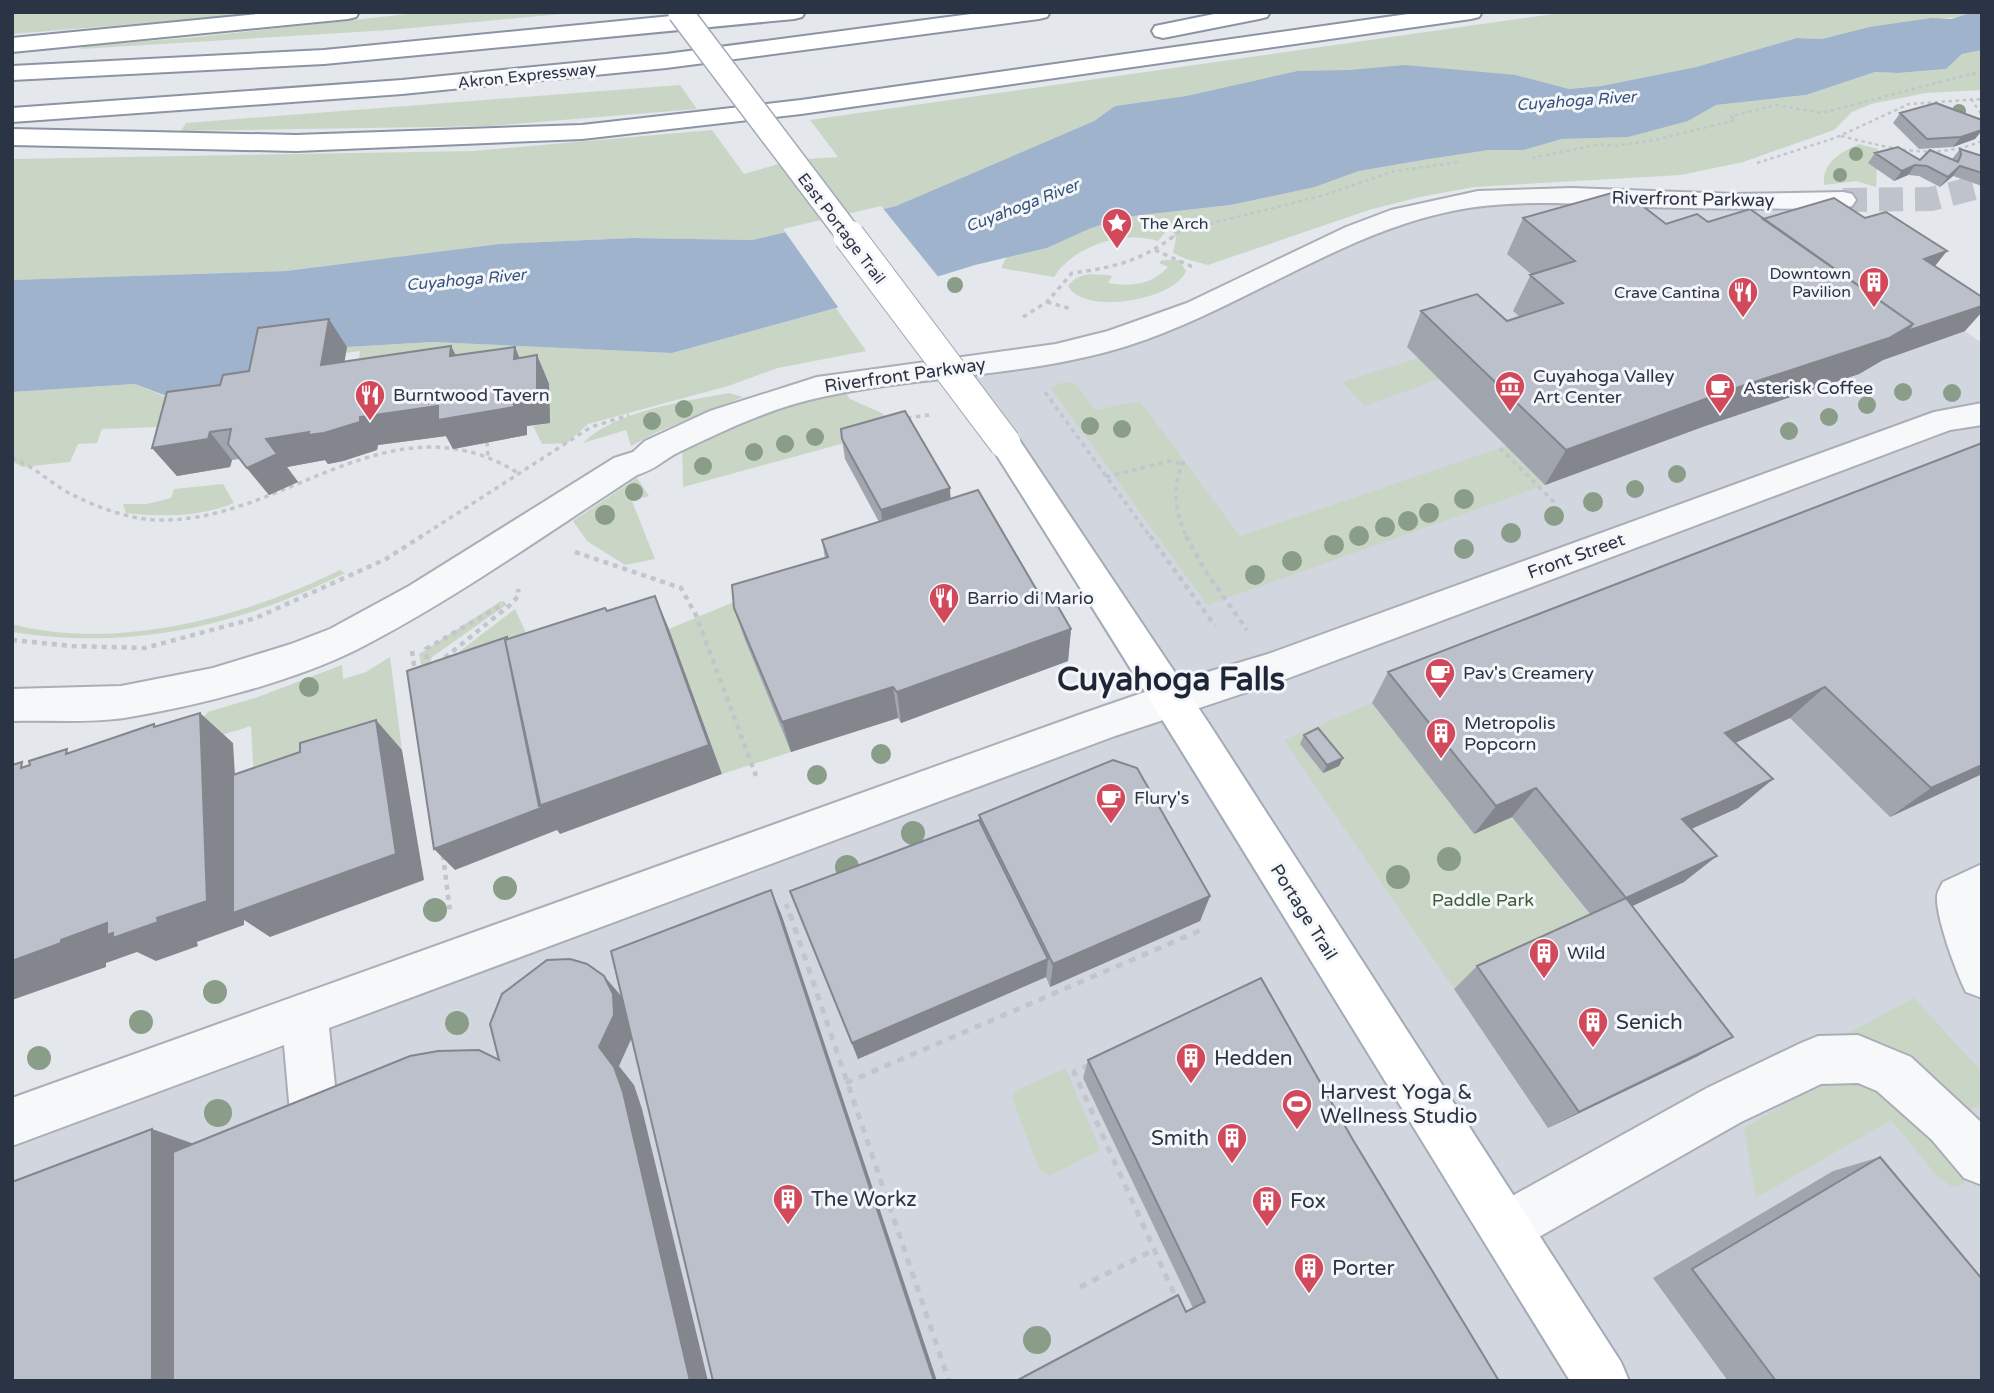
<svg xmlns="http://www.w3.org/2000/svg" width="1994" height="1393" viewBox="0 0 1994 1393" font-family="'Varela Round',sans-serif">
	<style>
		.built { fill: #d2d6de }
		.green { fill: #c9d6c5 }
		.water { fill: #9fb4cc }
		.pier { fill: #e4e7ec }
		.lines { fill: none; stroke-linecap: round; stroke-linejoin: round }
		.minor-tunnel { stroke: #bfc3cb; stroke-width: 24; stroke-dasharray: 24 12; stroke-linecap: butt }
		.minor-casing { stroke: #a9aeb7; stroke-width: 4 }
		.major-casing { stroke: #a3abb8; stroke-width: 4 }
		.highway-casing { stroke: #8b94a3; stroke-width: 4 }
		.path-far3 { stroke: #c2c5cb; stroke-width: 2.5; stroke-dasharray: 3.5 3.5; stroke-linecap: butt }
		.path-far2 { stroke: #c2c5cb; stroke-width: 3.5; stroke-dasharray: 4.5 4.5; stroke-linecap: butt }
		.path-far1 { stroke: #c2c5cb; stroke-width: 4.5; stroke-dasharray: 5 5; stroke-linecap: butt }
		.path { stroke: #c2c5cb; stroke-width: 5; stroke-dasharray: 7 7; stroke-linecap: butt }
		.minor { fill: #f7f8fa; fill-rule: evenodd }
		.major { fill: #fff; fill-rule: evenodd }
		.highway { fill: #fff; fill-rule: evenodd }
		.major-bridge-far1-casing { stroke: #a3abb8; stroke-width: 27; stroke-linecap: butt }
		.major-bridge-casing { stroke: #a3abb8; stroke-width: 33; stroke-linecap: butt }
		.major-bridge-far1 { stroke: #fff; stroke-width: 24 }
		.major-bridge { stroke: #fff; stroke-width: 31 }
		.tree { fill: #899d89 }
		.wall { fill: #a1a5ae }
		.shaded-wall { fill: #83868d }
		.building { fill: #bbc0ca; stroke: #83868d; stroke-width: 2 }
		.labels { text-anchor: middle; stroke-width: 6; stroke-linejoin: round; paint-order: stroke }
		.far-street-label { font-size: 16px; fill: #2b3445; stroke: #f4f6f9 }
		.far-water-label { font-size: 16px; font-style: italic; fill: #34527a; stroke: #f4f6f9 }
		.far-poi-label { font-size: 16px; fill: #2b3445; stroke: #f4f6f9; text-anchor: end }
		.street-label { font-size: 18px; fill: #2b3445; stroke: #f4f6f9 }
		.poi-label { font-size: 18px; fill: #2b3445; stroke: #f4f6f9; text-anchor: start }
		.park-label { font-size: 18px; fill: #3f6138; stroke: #f4f6f9 }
		.near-poi-label { font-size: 21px; fill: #2b3445; stroke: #f4f6f9; text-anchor: start }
		.town-label { font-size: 32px; font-weight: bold; fill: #1d2536; stroke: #f4f6f9 }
	</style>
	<rect width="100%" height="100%" fill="#e4e7ec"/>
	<path class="built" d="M1843,200L1902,288L1982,343V1381H12V1122L1171,699L946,371L1117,339L1356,233L1451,203Z"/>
	<path class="green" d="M12,12H280L12,34Z
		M427,12H583L390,30L80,49L84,46L197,37Z
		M1567,12L1982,14L1869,27L1822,39L1797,38L1696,67L1601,86L1569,89L1516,75L1297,71L1186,96L1115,106L1094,121L896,206L752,240L633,238L499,244L286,271L12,280V159L473,151L712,130L744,174L792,160L838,157L810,120Z
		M1982,50V90L1926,93L1871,104L1852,112L1834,130L1743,162L1681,175L1474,187L1420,197L1369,210L1208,265L1186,259L1173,253L1176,238L1170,226L1158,241C1124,230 1074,245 1054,277L1001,268L1007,257L1047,248L1089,229L1124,217L1232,205L1315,187L1359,171L1429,159L1489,150H1524L1562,139L1623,137L1688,121L1716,105L1806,95L1875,72L1898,73L1946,69L1962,54Z
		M680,85L697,109L491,126L181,131L186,123Z
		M1859,144L1878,149L1876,187L1856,181L1824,185C1822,162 1841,152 1859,144Z
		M1162,260H1179L1186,271C1175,300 1084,316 1068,286C1079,271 1095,274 1112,276L1108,283C1131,287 1152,285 1168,267L1159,263Z
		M836,308L866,351L778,368L728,386L588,424L567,443L542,444L533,426L550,423L356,384L360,351L345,353L347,347L433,342L672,353Z
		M1419,358L1440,379L1364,406L1342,382Z
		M1068,382L1077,385L1095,410L1140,401L1240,536L1506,446L1545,485L1207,605L1051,388L1057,384Z
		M839,383L850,399L882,413L896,429L683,487L682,438Z
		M135,384L178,402L189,426L102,429L97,443L78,444L70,462L22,467L12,461V392Z
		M729,393L743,397L657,432L631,446L626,430L583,443C614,411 686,401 729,393Z
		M637,478L649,496L632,501L655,559L625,565L587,541L573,521Z
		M223,484L234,503C200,517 162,517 126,513L123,504H147L171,498L174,489Z
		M340,570L345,573C240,626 129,651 12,632V624C115,652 248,616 340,570Z
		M501,601L506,605L432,657L427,671L423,672L419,654Z
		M736,601L745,640L791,752L722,774L669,629Z
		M515,609L528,637L439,667Z
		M390,657L402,750L262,920L251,726L183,747V738L208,712L258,697L342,665L343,679L366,672Z
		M1372,703L1474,833L1512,817L1596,923L1454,989L1284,740Z
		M1914,998L1982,1072V1104L1963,1113L1841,1037Z
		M1066,1068L1100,1150L1049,1176L1039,1169L1012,1097L1017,1090Z
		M1856,1083C1910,1107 1928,1135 1965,1177L1964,1184L1952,1187L1937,1176L1891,1120L1756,1198L1744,1128L1803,1093L1829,1084Z"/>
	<path class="water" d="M1967,14H1982V50L1962,54L1946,69L1898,73L1875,72L1806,95L1716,105L1688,121L1628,137L1562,139L1524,150H1489L1429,159L1359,171L1315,187L1231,205L1124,217L1089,229L1047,248L975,265L836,308L672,353L433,342L347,347L278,357L216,415L135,384L12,392V280L286,271L499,244L633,238L752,240L896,206L1094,121L1115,106L1186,96L1297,71L1349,70L1405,65L1516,75L1569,89L1601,86L1696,67L1797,38L1822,39L1869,27L1932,18L1951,19Z"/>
	<path class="pier" d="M881,206L940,279L840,310L783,229Z"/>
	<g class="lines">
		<path class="minor-tunnel" d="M1843,200L1931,199L1982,186"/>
		<g class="minor-casing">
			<path id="minor" d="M1572,188L1734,194L1843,192L1852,194L1856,200L1852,206L1843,208C1778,209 1713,209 1647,207C1585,204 1513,198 1452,211C1339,234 1238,311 1127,346C1028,377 923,375 822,397C773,407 725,430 681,451C662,460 659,468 637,475C546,534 455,599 358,649C292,682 197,706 124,718C88,723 49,720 12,721V689L121,686L213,668L291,644L330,629L409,586L614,458L633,452L645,441L710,411L817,377L1056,344L1108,331L1187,303L1346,227L1391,210L1478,191Z
				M1982,403V425L1950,430L1286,679L1115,736L329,1028L339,1124L332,1141L315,1148L298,1141L291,1124L284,1045L12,1146V1098L1087,712L1171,683L1268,654L1934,412Z
				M1982,864V998L1966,992C1956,972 1936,918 1937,897C1937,892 1941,886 1943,882Z
				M1858,1035L1911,1057L1982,1123V1185L1964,1178L1932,1140L1877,1091L1858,1083L1821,1084L1741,1122L1523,1246L1505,1254L1487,1246L1479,1228L1487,1210L1707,1088L1801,1043L1818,1036Z"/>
		</g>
		<g class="major-casing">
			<path id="major" d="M1005,432L1016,435L1208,722L1621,1362L1629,1381H1570C1378,1071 1189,759 994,451L989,443L994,435Z"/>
		</g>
		<g class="highway-casing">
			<path id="highway" d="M278,12H359L356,17L348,19L12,52V38Z
				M712,12H805L802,17L794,19L324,64L12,80V66L324,50Z
				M986,12H1050L1047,17L1039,19L666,68L402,94L12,122V108L402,80L666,54Z
				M1224,12H1270L1267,17L1259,19L1163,38L1155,36L1152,31L1155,26Z
				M1422,12H1482L1479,17L1471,19L801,114L582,139L296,151L12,145V129L296,135L582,125L801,100Z"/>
		</g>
		<path class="path-far3" d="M1972,74L1982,76
			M1971,99L1982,115
			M1841,136C1889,148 1934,161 1982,141
			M1532,158L1600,144L1614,146L1655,140L1735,120L1731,116L1776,105L1822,113L1982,71
			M1757,163L1835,138L1909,104L1982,99
			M1171,238L1181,231L1321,196L1395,171L1461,162"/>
		<path class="path-far2" d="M1155,250L1195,268
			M1047,302L1071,309
			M1023,317L1047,302L1072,273C1112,268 1141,261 1174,236
			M1045,392L1151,538
			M907,418L929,415
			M487,442L488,457
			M1500,448L1556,504
			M12,458C34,466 50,483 71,494C96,507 129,519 157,520C283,524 390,393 518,473
			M1184,461C1171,488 1175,511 1187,538
			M1106,477L1170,461L1182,464
			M419,538L591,427L629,415"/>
		<path class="path-far1" d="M1150,536L1215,626
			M1186,536L1206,572L1247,630
			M575,552L681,588L696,615L756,776
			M12,640L72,646L145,648L256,618L386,559L422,536
			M412,651L415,673
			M437,664L510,605L519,595L518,589
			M428,669L426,649L505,603
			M443,855L450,912
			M786,904L790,916"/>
		<path class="path" d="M790,914L949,1381
			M1089,1065L1074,1072L1177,1300
			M846,1083L1206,928
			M1080,1287L1154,1250"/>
		<use href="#minor" class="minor"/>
		<use href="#major" class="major"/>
		<use href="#highway" class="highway"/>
		<g class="major-bridge-far1-casing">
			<path id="major-bridge-far1" d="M680,12L851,238"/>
		</g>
		<g class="major-bridge-casing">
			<path id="major-bridge" d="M849,236L1005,443"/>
		</g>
		<use href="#major-bridge-far1" class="major-bridge-far1"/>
		<use href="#major-bridge" class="major-bridge"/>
	</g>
	<g class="tree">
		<circle cx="1959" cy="111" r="7"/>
		<circle cx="1856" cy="154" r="7"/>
		<circle cx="1840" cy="175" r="7"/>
		<circle cx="955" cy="285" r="8"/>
		<circle cx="1903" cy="392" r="9"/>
		<circle cx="1952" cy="393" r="9"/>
		<circle cx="1867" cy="405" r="9"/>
		<circle cx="684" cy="409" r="9"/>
		<circle cx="1829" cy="417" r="9"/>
		<circle cx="652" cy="421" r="9"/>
		<circle cx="1090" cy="426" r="9"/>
		<circle cx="1122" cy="429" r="9"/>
		<circle cx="1789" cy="431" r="9"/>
		<circle cx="815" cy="437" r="9"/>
		<circle cx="785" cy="444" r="9"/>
		<circle cx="754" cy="452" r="9"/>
		<circle cx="703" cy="466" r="9"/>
		<circle cx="1677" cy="474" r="9"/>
		<circle cx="1635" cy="489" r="9"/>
		<circle cx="634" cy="492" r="9"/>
		<circle cx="1464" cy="499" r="10"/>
		<circle cx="1593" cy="502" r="10"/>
		<circle cx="1429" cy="513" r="10"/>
		<circle cx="605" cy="515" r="10"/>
		<circle cx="1554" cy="516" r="10"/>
		<circle cx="1408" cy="521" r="10"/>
		<circle cx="1385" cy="527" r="10"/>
		<circle cx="1511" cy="533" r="10"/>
		<circle cx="1359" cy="536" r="10"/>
		<circle cx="1334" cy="545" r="10"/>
		<circle cx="1464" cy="549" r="10"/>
		<circle cx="1292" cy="561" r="10"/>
		<circle cx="1255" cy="575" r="10"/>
		<circle cx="309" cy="687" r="10"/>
		<circle cx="881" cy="754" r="10"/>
		<circle cx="817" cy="775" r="10"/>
		<circle cx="913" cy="833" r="12"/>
		<circle cx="1449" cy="859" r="12"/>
		<circle cx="847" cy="867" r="12"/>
		<circle cx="1398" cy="877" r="12"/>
		<circle cx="505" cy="888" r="12"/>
		<circle cx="435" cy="910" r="12"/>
		<circle cx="215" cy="992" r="12"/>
		<circle cx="141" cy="1022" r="12"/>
		<circle cx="457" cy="1023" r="12"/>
		<circle cx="39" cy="1058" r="12"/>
		<circle cx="218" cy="1113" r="14"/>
		<circle cx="1037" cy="1340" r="14"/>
	</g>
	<path class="wall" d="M1900,113L1982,120V131L1975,139L1953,147L1919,149L1893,123Z
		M1960,149L1982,156V186L1953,176L1940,187L1919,176L1908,175L1894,181L1868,163L1875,153L1920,160L1952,159Z
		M1523,218L1666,224L1763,219L1935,266L1965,331L1883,360L1859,374L1705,426L1545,485L1407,347L1421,311L1507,321L1520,317L1513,311L1531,274L1507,254Z
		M347,347L344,362L456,356L515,347L519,358L537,355L549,384L550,423L527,426V435L453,449L446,436L378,445L377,450L343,461L328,464L325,460L287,467L298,482L269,495L239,459L232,460L230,467L177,476L152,448L220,385L249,371Z
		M842,439L950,499L1071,629L1068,661L901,723L898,718L791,752L745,640L734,608L825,558L822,540L879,522L845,459Z
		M1982,443V774L1890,817L1790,718L1735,743L1773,779L1738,808L1691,829L1684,882L1632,906L1733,1037L1696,1057L1548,1128L1454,989L1477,966L1590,914L1512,817L1474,834L1372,703L1388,672Z
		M1304,735L1343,758L1339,766L1323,773L1300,744Z
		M979,815L1210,896L1200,921L1050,987L1046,977L858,1059L790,891L979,820Z
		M1088,1060L1353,1140L1499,1381L1186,1312L1193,1308L1083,1078Z
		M1880,1157L1982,1381H1728L1653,1278L1833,1171Z"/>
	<path class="shaded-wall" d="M1982,130L1975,139L1953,147L1961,137Z
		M1915,165L1908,175L1894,181L1902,171Z
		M1960,166L1953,176L1940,187L1948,177Z
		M1947,251L1924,280V259Z
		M1982,306V312L1965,331L1883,360L1859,374L1705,426L1545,485L1566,450L1913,324Z
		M329,319L347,347L339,393L321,365Z
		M451,346L466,375L450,356Z
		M515,347L527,376L514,359Z
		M537,355L549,384L550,423L527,426V435L453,449L446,436L378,445L377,450L343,461L328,464L325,460L287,467L298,482L269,495L247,468L266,439L360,417L438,406L514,398Z
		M210,432L232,460L230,467L177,476L152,448Z
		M950,488L951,507L883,529L881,510Z
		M655,596L669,629L722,774L560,834L557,830L455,870L434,849L539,806L507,637L523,663Z
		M1071,629L1068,661L901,723L897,692Z
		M893,687L898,718L791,752L782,722Z
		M1825,687L1790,718L1693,762L1725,733Z
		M200,713L233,743L243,909L376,720L402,750L424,880L270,937L244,920V925L197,942L198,946L156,961L137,952L106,963V967L12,1000V961L61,940L107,923L157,918Z
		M1343,758L1339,766L1323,773L1327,765Z
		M1982,765V774L1890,817L1931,788Z
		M1773,779L1738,808L1651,847L1682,819Z
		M1536,788L1512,817L1474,834L1496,806Z
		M1717,856L1684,882L1596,923L1626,898Z
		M771,890L782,916L937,1381H934Z
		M1210,896L1200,921L1050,987L1053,964Z
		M1048,959L1046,977L858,1059L852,1043Z
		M604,976L623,998L633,1035L619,1066L634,1085L642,1109L708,1381H690L599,1047Z
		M1733,1037L1696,1057L1548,1128L1579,1112Z
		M152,1129L197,1145L202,1381H152Z"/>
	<path class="building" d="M1936,103L1982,120V130L1961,137L1927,139L1900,113Z
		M1898,147L1920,160L1930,150L1958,162L1961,155L1960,149L1982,156V173L1960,166L1948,177L1927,166L1915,165L1902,171L1875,153Z
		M1622,190L1666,224L1697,214L1708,222L1750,209L1913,324L1889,338L1730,390L1566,450L1421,311L1477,294L1507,321L1563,303L1530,275L1575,261L1523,218Z
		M1834,198L1865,218L1886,212L1947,251L1924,259L1982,297V306L1907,331L1913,324L1763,219Z
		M329,319L321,365L451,346L450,356L515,347L514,359L537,355V395L514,398V407L438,420V406L360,417V422L324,433L308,435L309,432L266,439L277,454L247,468L228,444L231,429L210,432L208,439L152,448L167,392L220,385L223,375L249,371L258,328Z
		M905,411L950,488L881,510L842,439L841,429Z
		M1982,443V765L1931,788L1825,687L1725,733L1773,779L1682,819L1717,856L1626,898L1536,788L1496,806L1388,672Z
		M978,490L1039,594L1049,591L1071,629L897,692L893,687L782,722L734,608L732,585L828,557L822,540Z
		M655,596L709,745L539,806L505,640L605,608L607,611Z
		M507,637V640H505L541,808L434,849L407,671Z
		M200,713L207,901L157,918L158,922L113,938V933L107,935V923L61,940V943L12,961V765L22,762L21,768L30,765L29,761L67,749L66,754L154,724V727Z
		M376,720L396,854L233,913V775L300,752V743Z
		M1318,728L1343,758L1327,765L1304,735Z
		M1113,760L1137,768L1210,896L1053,964L979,815Z
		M979,820L1048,959L852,1043L790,891Z
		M771,890L934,1381H713L611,951Z
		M1626,898L1733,1037L1579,1112L1477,966Z
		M570,959L587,964L604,976L613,994L614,1015L599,1047L614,1067L623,1092L690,1381H173V1152L410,1056L438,1051L479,1050L499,1060L490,1024L502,994L547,960Z
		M1261,978L1353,1140L1499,1381H1016L1178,1295L1186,1312L1205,1302L1088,1060Z
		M152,1129V1381H12V1182Z
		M1880,1157L1982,1279V1381H1776L1692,1269Z"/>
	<defs>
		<g id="sight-pin" transform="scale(1.575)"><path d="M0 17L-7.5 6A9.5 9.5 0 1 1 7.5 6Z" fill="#d1495b" stroke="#f4f6f9"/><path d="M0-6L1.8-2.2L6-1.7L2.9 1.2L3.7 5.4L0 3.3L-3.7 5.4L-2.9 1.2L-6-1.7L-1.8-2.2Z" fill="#fff"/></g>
		<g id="building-pin" transform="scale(1.575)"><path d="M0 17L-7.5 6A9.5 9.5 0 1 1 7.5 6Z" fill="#d1495b" stroke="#f4f6f9"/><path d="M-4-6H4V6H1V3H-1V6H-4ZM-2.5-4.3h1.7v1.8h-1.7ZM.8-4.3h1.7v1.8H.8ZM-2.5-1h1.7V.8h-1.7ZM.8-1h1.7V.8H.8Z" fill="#fff"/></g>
		<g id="restaurant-pin" transform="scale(1.575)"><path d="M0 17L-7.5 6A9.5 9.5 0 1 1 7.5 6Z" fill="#d1495b" stroke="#f4f6f9"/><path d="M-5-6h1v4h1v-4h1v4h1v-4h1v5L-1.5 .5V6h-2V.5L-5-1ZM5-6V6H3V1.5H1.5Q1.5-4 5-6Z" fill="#fff"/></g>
		<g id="museum-pin" transform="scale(1.575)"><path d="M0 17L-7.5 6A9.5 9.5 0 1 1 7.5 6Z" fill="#d1495b" stroke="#f4f6f9"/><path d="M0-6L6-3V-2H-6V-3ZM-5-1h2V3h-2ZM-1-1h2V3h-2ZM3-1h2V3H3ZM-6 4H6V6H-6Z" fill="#fff"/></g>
		<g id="cafe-pin" transform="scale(1.575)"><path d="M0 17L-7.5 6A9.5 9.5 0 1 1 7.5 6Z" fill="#d1495b" stroke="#f4f6f9"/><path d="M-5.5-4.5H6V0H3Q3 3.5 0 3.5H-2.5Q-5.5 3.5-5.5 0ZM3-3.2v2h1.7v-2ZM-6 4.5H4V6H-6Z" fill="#fff"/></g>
		<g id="stadium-pin" transform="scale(1.575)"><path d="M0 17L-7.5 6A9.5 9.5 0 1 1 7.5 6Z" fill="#d1495b" stroke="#f4f6f9"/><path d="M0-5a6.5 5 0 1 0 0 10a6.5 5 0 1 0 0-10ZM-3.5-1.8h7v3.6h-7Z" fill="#fff"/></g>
	</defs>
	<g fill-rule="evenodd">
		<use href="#sight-pin" x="1117" y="223"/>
		<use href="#building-pin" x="1874" y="282"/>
		<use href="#restaurant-pin" x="1743" y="292"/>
		<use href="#museum-pin" x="1510" y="386"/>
		<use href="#cafe-pin" x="1720" y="388"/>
		<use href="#restaurant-pin" x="370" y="395"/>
		<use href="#restaurant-pin" x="944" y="598"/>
		<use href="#cafe-pin" x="1440" y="673"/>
		<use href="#building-pin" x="1441" y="733"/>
		<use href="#cafe-pin" x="1111" y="798"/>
		<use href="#building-pin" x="1544" y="953"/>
		<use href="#building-pin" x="1593" y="1022"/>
		<use href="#building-pin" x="1191" y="1058"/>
		<use href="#stadium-pin" x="1297" y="1104"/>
		<use href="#building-pin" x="1232" y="1138"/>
		<use href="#building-pin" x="788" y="1199"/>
		<use href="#building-pin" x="1267" y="1201"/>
		<use href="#building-pin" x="1309" y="1268"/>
	</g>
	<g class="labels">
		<g class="far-street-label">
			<text transform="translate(527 75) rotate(-6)" y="6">Akron Expressway</text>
			<text transform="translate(842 228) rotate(53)" y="6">East Portage Trail</text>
		</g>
		<g class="far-water-label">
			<text transform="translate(1576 100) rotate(-4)" y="6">Cuyahoga River</text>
			<text transform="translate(1022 205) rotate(-21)" y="6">Cuyahoga River</text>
			<text transform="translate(466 279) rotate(-5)" y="6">Cuyahoga River</text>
		</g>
		<g class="far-poi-label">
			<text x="1140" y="229" text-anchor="start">The Arch</text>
			<text x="1851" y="279">Downtown<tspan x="1851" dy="18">Pavilion</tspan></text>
			<text x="1720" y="298">Crave Cantina</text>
		</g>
		<g class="street-label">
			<text transform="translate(1693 199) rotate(1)" y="6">Riverfront Parkway</text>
			<text transform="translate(905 375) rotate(-8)" y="6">Riverfront Parkway</text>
			<text transform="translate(1576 556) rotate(-20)" y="6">Front Street</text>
			<text transform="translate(1304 912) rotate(58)" y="6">Portage Trail</text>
		</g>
		<g class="poi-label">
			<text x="1533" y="382">Cuyahoga Valley<tspan x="1533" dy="21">Art Center</tspan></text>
			<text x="1743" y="394">Asterisk Coffee</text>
			<text x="393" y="401">Burntwood Tavern</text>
			<text x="967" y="604">Barrio di Mario</text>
			<text x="1463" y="679">Pav's Creamery</text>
			<text x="1464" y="729">Metropolis<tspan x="1464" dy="21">Popcorn</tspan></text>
			<text x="1134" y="804">Flury's</text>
			<text x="1567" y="959">Wild</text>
		</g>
		<g class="park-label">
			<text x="1483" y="906">Paddle Park</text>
		</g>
		<g class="near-poi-label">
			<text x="1616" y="1029">Senich</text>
			<text x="1214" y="1065">Hedden</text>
			<text x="1320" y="1099">Harvest Yoga &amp;<tspan x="1320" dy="24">Wellness Studio</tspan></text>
			<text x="1209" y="1145" text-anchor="end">Smith</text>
			<text x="811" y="1206">The Workz</text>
			<text x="1290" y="1208">Fox</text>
			<text x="1332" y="1275">Porter</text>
		</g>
		<g class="town-label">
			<text x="1171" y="690">Cuyahoga Falls</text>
		</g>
	</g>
	<rect width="1994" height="1393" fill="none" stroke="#2b3445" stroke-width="28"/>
</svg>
